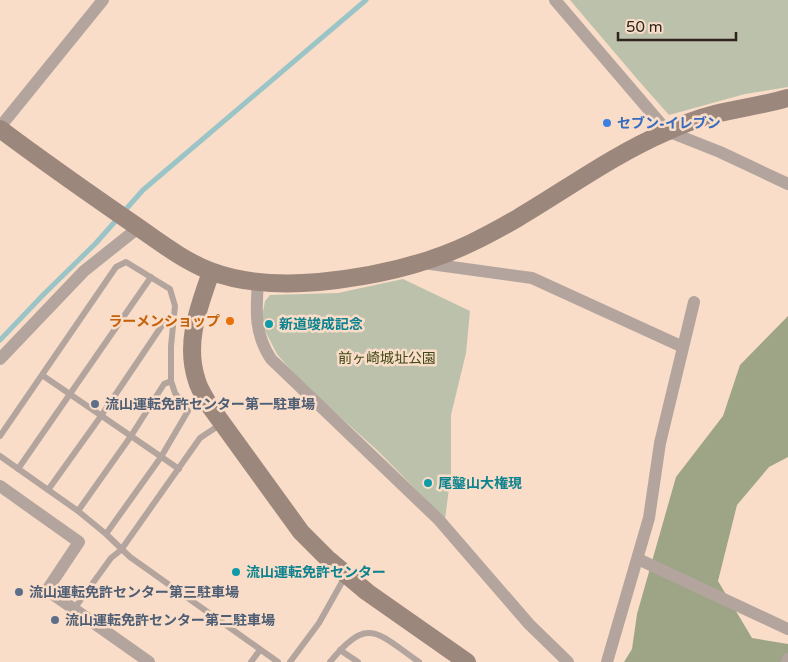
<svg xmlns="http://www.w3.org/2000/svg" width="788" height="662" viewBox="0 0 788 662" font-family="'Varela Round','Noto Sans JP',sans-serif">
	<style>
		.green { fill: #bcc1ac }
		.forest { fill: #9da586 }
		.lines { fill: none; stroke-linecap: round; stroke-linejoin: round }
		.stream { stroke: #9ac4c6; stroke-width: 5 }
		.lane { stroke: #b3a59d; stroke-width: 6 }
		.street { stroke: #b3a59d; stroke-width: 12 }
		.secondary { stroke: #9c877c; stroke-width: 18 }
		.shop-dot { fill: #3f7fe0; stroke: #f9ddc8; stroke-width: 2 }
		.food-dot { fill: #e8710a; stroke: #f9ddc8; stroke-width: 2 }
		.culture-dot { fill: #0f9aa8; stroke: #f9ddc8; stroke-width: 2 }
		.service-dot { fill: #5c6f8a; stroke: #f9ddc8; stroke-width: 2 }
		.labels { text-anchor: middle; stroke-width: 5; stroke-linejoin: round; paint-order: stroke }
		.shop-label { font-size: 14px; font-weight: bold; fill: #366cbe; stroke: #f9ddc8; text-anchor: start }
		.food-label { font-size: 14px; font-weight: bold; fill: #c56008; stroke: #f9ddc8; text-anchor: end }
		.culture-label { font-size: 14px; font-weight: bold; fill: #0d838f; stroke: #f9ddc8; text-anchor: start }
		.park-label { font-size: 14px; fill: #3f4814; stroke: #f9ddc8 }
		.service-label { font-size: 14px; font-weight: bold; fill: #4e5e75; stroke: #f9ddc8; text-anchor: start }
	</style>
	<rect width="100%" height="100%" fill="#f9ddc8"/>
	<path class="green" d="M570,0H788V87L745,94L669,115L638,80Z
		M403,279L470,311L466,353L451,415V473L445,519L378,451L298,379L277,354L261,323L265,301L270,295L338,293Z"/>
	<path class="forest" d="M788,316V457L769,467L737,505L718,581L752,638L788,644V662H624L632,649L637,614L676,477L723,416L740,365Z"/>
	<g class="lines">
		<path class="stream" d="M0,340L43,295L96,243L143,190L366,0"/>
		<path class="lane" d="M42,375L179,469
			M0,436L116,267L126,262L170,289L175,306L171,346V381L175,393L188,411L161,457L106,534
			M0,456L78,511L106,534L130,557L278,662
			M18,469L151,277
			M48,490L101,416L165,321L174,317
			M78,511L131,436L164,384L171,381
			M74,609L111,558L121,550L200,438L221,424
			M340,650L358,662
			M251,662L260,650
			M290,662L319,623L346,575
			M330,662C368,615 377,633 419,662"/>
		<path class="street" d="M555,0L667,131L720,152L788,184
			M0,127L103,0
			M423,263L532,278L683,347
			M258,281C256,311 254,333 271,359L439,520L529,624L568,662
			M0,359L84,271L138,228
			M0,486L79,542L47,590L149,662
			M638,559L788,629
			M607,662L649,518L660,443L694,302
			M787,662L788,659"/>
		<path class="secondary" d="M0,129C43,161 87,192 132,223C157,240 182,260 210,271C244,284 284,285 319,282C370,277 425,265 471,243C539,211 597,162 666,132C681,125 699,118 715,114C739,108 764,105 788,98
			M211,272C199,307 184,343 197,381C199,389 205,397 209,405L301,532L329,560L367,592L467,662"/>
	</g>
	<circle class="shop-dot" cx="607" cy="123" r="5"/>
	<circle class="food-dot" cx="230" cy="321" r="5"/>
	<g class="culture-dot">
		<circle cx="269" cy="324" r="5"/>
		<circle cx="428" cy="483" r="5"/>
		<circle cx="236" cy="572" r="5"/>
	</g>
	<g class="service-dot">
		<circle cx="95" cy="404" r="5"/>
		<circle cx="19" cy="592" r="5"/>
		<circle cx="55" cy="620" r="5"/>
	</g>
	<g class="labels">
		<g class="shop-label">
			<text x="617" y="128">セブン-イレブン</text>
		</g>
		<g class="food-label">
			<text x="220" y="326">ラーメンショップ</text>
		</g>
		<g class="culture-label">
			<text x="279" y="329">新道竣成記念</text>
			<text x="438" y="488">尾鑿山大権現</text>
			<text x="246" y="577">流山運転免許センター</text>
		</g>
		<g class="park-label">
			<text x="387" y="363">前ヶ崎城址公園</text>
		</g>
		<g class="service-label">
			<text x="105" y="409">流山運転免許センター第一駐車場</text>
			<text x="29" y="597">流山運転免許センター第三駐車場</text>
			<text x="65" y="625">流山運転免許センター第二駐車場</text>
		</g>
	</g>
	<path d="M618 32v8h118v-8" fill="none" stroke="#2e241c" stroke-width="2.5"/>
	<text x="626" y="32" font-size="15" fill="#2e241c" stroke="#f9ddc8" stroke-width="4" paint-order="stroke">50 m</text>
</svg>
